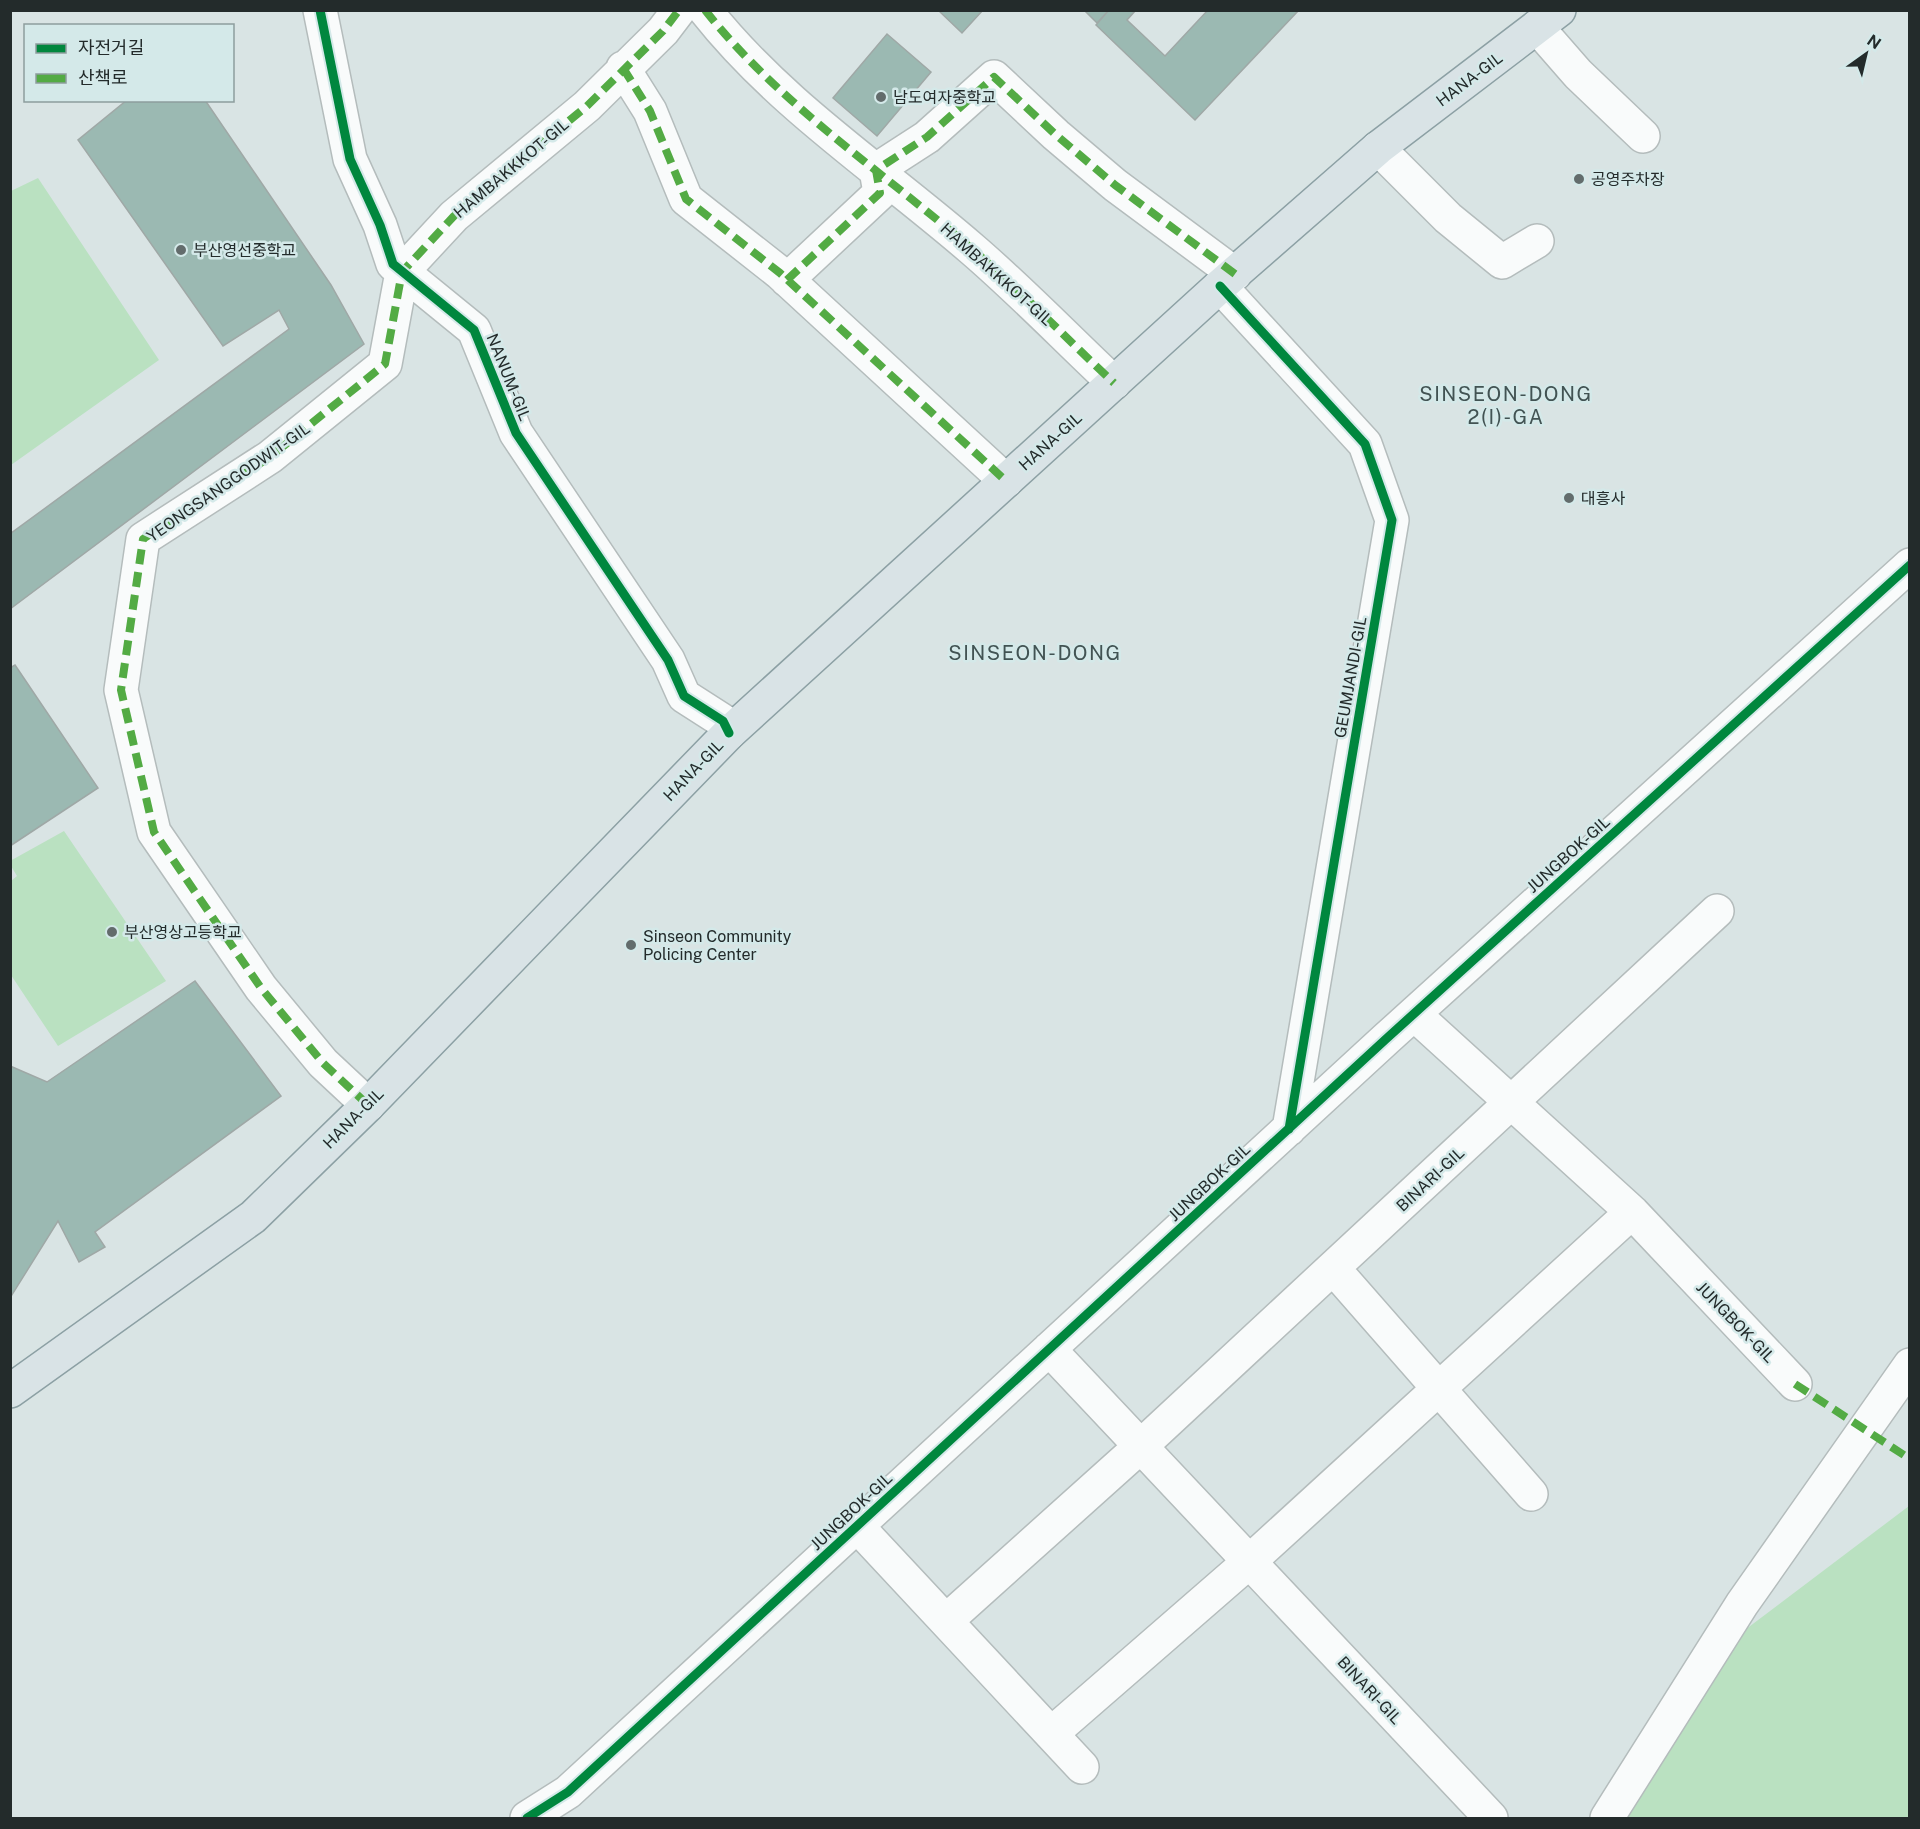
<svg xmlns="http://www.w3.org/2000/svg" width="1920" height="1829" viewBox="0 0 1920 1829" font-family="'Public Sans','Noto Sans KR',sans-serif">
	<style>
		.green { fill: #bae1c1 }
		.building { fill: #9bb9b2; stroke: #9fa8a6; stroke-width: 1.5 }
		.lines { fill: none; stroke-linecap: round; stroke-linejoin: round }
		.minor-casing { stroke: #b4bcbc; stroke-width: 36 }
		.major-casing { stroke: #8ca0a4; stroke-width: 36 }
		.minor { stroke: #f9fbfb; stroke-width: 33 }
		.major { stroke: #d9e3e6; stroke-width: 33 }
		.quiet { stroke: #53ab44; stroke-width: 8; stroke-dasharray: 15 8; stroke-linecap: butt }
		.cycleway-casing { stroke: #d4e9e9; stroke-width: 13 }
		.cycleway { stroke: #00873e; stroke-width: 9 }
		.poi-dot { fill: #636c6c; stroke: #d4e9e9; stroke-width: 2 }
		.labels { text-anchor: middle; stroke-width: 5; stroke-linejoin: round; paint-order: stroke }
		.street-label { font-size: 16px; fill: #232b2b; stroke: #d4e9e9 }
		.poi-label { font-size: 16px; fill: #232b2b; stroke: #d4e9e9; text-anchor: start }
		.quarter-label { font-size: 20px; letter-spacing: 1.5px; fill: #425353; stroke: #d4e9e9 }
	</style>
	<rect width="100%" height="100%" fill="#d9e4e4"/>
	<path class="green" d="M38,178L159,360L11,465V191Z
		M64,831L166,981L58,1046L11,975V881L17,876L11,866L10,861Z
		M1909,1506V1818H1615L1705,1660Z"/>
	<path class="building" d="M938,10H983L962,33Z
		M1084,10H1109L1097,23Z
		M1109,10H1136L1127,20L1165,56L1208,10H1299L1195,120L1096,25Z
		M887,34L931,72L877,136L833,98Z
		M127,100H205L331,285L364,344L10,609V534L289,329L279,310L223,346L78,140Z
		M15,665L98,788L10,846V668Z
		M195,981L281,1096L95,1232L105,1247L79,1262L58,1221L10,1298V1066L47,1082Z"/>
	<g class="lines">
		<g class="minor-casing">
			<path id="minor" d="M320,10L350,159L380,225L393,264L474,330L516,433L668,660L684,696L723,721L729,733
				M705,10C780,105 882,171 972,249C1021,291 1067,339 1114,383
				M1537,27L1578,74L1643,136
				M623,68L650,111L686,199L780,273L1006,481
				M1378,148L1448,218L1502,262L1537,241
				M787,280L880,193L876,170L927,137L994,77L1056,135L1115,185L1235,274
				M1220,286L1365,444L1392,520L1289,1129
				M1414,1014L1632,1212L1795,1384
				M368,1105L323,1063L261,988L154,832L121,690L143,539L270,457L385,364L402,272L454,216L587,106L663,31L679,10
				M1333,1268L1531,1494
				M1049,1349L1491,1818
				M857,1526L1082,1767
				M946,1621L1141,1446L1717,911
				M1051,1734L1250,1561L1632,1212
				M527,1818L568,1792L1386,1039L1910,565
				M1607,1818L1742,1604L1910,1365"/>
		</g>
		<g class="major-casing">
			<path id="major" d="M10,1391L253,1217L368,1105L729,733L1220,286L1378,148L1559,10"/>
		</g>
		<use href="#minor" class="minor"/>
		<use href="#major" class="major"/>
		<path class="quiet" d="M705,10C780,105 882,171 972,249C1021,291 1067,339 1114,383
			M623,68L650,111L686,199L780,273L1006,481
			M787,280L880,193L876,170L927,137L994,77L1056,135L1115,185L1235,274
			M368,1105L323,1063L261,988L154,832L121,690L143,539L270,457L385,364L402,272L454,216L587,106L663,31L679,10
			M1795,1384L1910,1459"/>
		<g class="cycleway-casing">
			<path id="cycleway" d="M320,10L350,159L380,225L393,264L474,330L516,433L668,660L684,696L723,721L729,733
				M1220,286L1365,444L1392,520L1289,1129
				M527,1818L568,1792L1386,1039L1910,565"/>
		</g>
		<use href="#cycleway" class="cycleway"/>
	</g>
	<g class="poi-dot">
		<circle cx="881" cy="97" r="6"/>
		<circle cx="1579" cy="179" r="6"/>
		<circle cx="181" cy="250" r="6"/>
		<circle cx="1569" cy="498" r="6"/>
		<circle cx="112" cy="932" r="6"/>
		<circle cx="631" cy="945" r="6"/>
	</g>
	<g class="labels">
		<g class="street-label">
			<text transform="translate(1469 79) rotate(-37)" y="6">HANA-GIL</text>
			<text transform="translate(511 168) rotate(-40)" y="6">HAMBAKKKOT-GIL</text>
			<text transform="translate(997 274) rotate(42)" y="6">HAMBAKKKOT-GIL</text>
			<text transform="translate(509 377) rotate(68)" y="6">NANUM-GIL</text>
			<text transform="translate(1050 441) rotate(-42)" y="6">HANA-GIL</text>
			<text transform="translate(228 482) rotate(-35)" y="6">YEONGSANGGODWIT-GIL</text>
			<text transform="translate(1350 677) rotate(-80)" y="6">GEUMJANDI-GIL</text>
			<text transform="translate(693 770) rotate(-46)" y="6">HANA-GIL</text>
			<text transform="translate(1568 854) rotate(-42)" y="6">JUNGBOK-GIL</text>
			<text transform="translate(353 1118) rotate(-45)" y="6">HANA-GIL</text>
			<text transform="translate(1430 1179) rotate(-43)" y="6">BINARI-GIL</text>
			<text transform="translate(1209 1182) rotate(-43)" y="6">JUNGBOK-GIL</text>
			<text transform="translate(1736 1322) rotate(46)" y="6">JUNGBOK-GIL</text>
			<text transform="translate(851 1511) rotate(-43)" y="6">JUNGBOK-GIL</text>
			<text transform="translate(1370 1690) rotate(47)" y="6">BINARI-GIL</text>
		</g>
		<g class="poi-label">
			<text x="893" y="103">남도여자중학교</text>
			<text x="1591" y="185">공영주차장</text>
			<text x="193" y="256">부산영선중학교</text>
			<text x="1581" y="504">대흥사</text>
			<text x="124" y="938">부산영상고등학교</text>
			<text x="643" y="942">Sinseon Community<tspan x="643" dy="18">Policing Center</tspan></text>
		</g>
		<g class="quarter-label">
			<text x="1506" y="401">SINSEON-DONG<tspan x="1506" dy="23">2(I)-GA</tspan></text>
			<text x="1035" y="660">SINSEON-DONG</text>
		</g>
	</g>
	<rect width="1920" height="1829" fill="none" stroke="#232b2b" stroke-width="24"/>
	<rect x="24" y="24" width="210" height="78" fill="#d4e9e9" stroke="#8d9d9d" stroke-width="1.5"/>
	<rect x="36" y="44" width="30" height="9" fill="#00873e" stroke="#8d9d9d" stroke-width="1.5"/>
	<text x="78" y="54" font-size="18" fill="#232b2b">자전거길</text>
	<rect x="36" y="74" width="30" height="9" fill="#53ab44" stroke="#8d9d9d" stroke-width="1.5"/>
	<text x="78" y="84" font-size="18" fill="#232b2b">산책로</text>
	<g transform="translate(1866 54) rotate(34)" stroke="#d4e9e9" stroke-width="4.5" paint-order="stroke">
	<path d="M0-4.5L10 22L0 15L-10 22Z" fill="#232b2b"/>
	<text y="-9" font-size="16" font-weight="bold" text-anchor="middle" fill="#232b2b">N</text>
	</g>
</svg>
